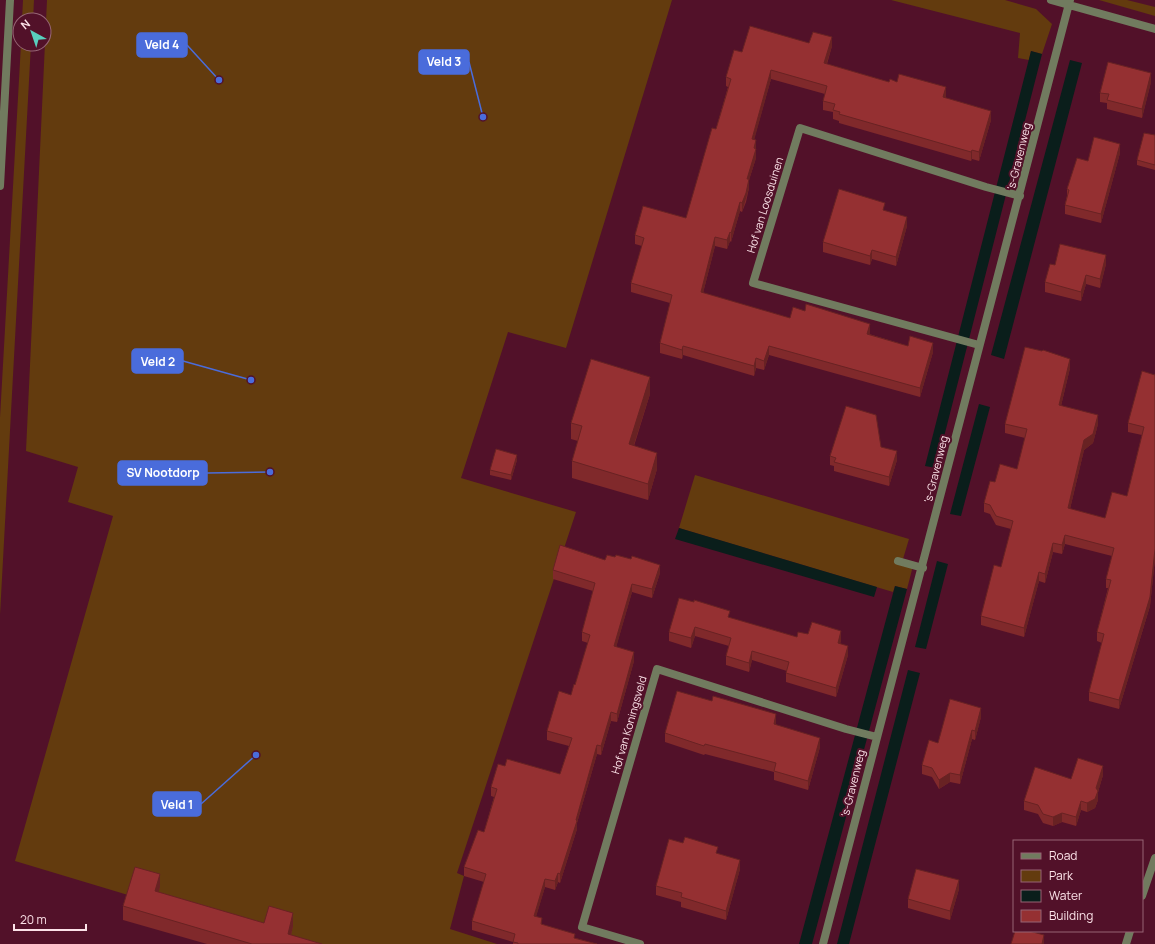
<svg xmlns="http://www.w3.org/2000/svg" width="1155" height="944" viewBox="0 0 1155 944" font-family="Manrope,sans-serif">
	<style>
		.green { fill: #633b0e }
		.water { fill: #0a1e1b }
		.lines { fill: none; stroke-linecap: round; stroke-linejoin: round }
		.street { stroke: #717b5f; stroke-width: 8 }
		.wall { fill: #80292b }
		.shaded-wall { fill: #682223 }
		.building { fill: #953032; stroke: #682223 }
		.labels { text-anchor: middle; stroke-width: 4; stroke-linejoin: round; paint-order: stroke }
		.street-label { font-size: 11px; fill: #fce2e8; stroke: #521129 }
		.leader { fill: none; stroke: #4a6cdb; stroke-width: 1.5 }
		.callout-dot { fill: #4a6cdb; stroke: #521129; stroke-width: 1.5 }
		.callout { fill: #4a6cdb; stroke: #4a6cdb; stroke-width: 1.5 }
		.callout-label { font-size: 12px; text-anchor: middle; font-weight: bold; fill: #fff }
	</style>
	<rect width="100%" height="100%" fill="#521129"/>
	<path class="green" d="M23,0H34L33,20H22Z
		M47,0H672L566,348L508,332L461,478L576,512L457,873L464,876L450,929L497,944H291L15,861L113,516L68,502L78,467L26,451Z
		M891,0H1005L1036,9L1052,24L1042,54L1031,51L1029,60L1018,58L1020,33Z
		M1099,0H1127L1155,7V16Z
		M21,44H31L0,615V418Z
		M695,475L909,539L903,559L914,562L907,589L895,586L893,592L679,528Z"/>
	<path class="water" d="M1031,51L1042,54L936,468L925,466Z
		M1070,60L1082,63L1004,359L991,355Z
		M979,404L990,407L961,516L950,514Z
		M679,528L877,587L874,597L675,539Z
		M937,561L948,564L926,649L915,647Z
		M895,586L907,589L812,944H799Z
		M908,670L920,673L849,944H837Z"/>
	<g class="lines">
		<path class="street" d="M1051,0L1155,29
			M0,186L10,0
			M979,345L753,283L800,128L986,187L1020,196
			M898,561L923,568
			M1142,896L1155,858
			M640,944L582,927L657,669L846,729L877,737
			M823,944L1070,0
			M1126,944L1130,931"/>
	</g>
	<path class="wall" d="M809,43L832,46L827,64L889,82L946,96L945,98L991,120L979,161L972,159L971,161L839,123V121L833,119V112L823,110V101L825,94L771,79L754,139L756,149V158L749,180V188L746,202L742,212L740,211L731,242L730,241L727,249L715,246L703,293L790,318L870,333L869,334L908,346L933,352L920,397L769,355L764,370L756,368L754,376L683,355L682,359L660,353V343L670,303L631,292V283L642,246L635,244V235L686,218L716,129L728,87L726,86V77L742,52Z
		M1151,82L1142,118L1107,109V103L1100,102V93Z
		M1155,135V170L1137,165V160Z
		M1120,153L1101,223L1065,214V205L1067,196V189L1088,161Z
		M885,211L907,226L896,266L872,259L870,265L823,252V242Z
		M1106,264L1100,288L1086,284L1081,301L1045,292V282L1055,265Z
		M1070,368L1061,406L1098,424L1093,443L1084,450L1070,509L1105,518L1127,496L1142,435L1128,432V423L1155,374V558L1150,606L1119,709L1089,701V692L1102,643L1097,641V632L1108,588H1106V579L1112,556L1065,544L1062,554L1053,552L1045,583L1039,581L1024,637L981,625V616L1001,567L1011,529L996,525L990,514L984,512V503L995,482L1017,469L1025,438L1005,433V424Z
		M650,394L634,446L657,469L648,500L572,478V461L578,441L571,439V423Z
		M881,447L897,460L889,486L834,471V466L830,465V456Z
		M517,460L511,480L490,475V470Z
		M605,560L660,573L652,598L632,592L616,647L634,661L617,722L611,721L601,755L597,754L577,823V829L560,883L558,882L555,890L545,887L536,916L542,924L575,938L597,944H513V942L472,930V921L484,882L464,876V867L484,832L494,797L491,796V787L505,766L560,774L569,746L547,740V731L571,695L575,685L588,643L582,641V632L593,591L553,579V570Z
		M730,618L797,637L808,634L841,640L840,644L848,655L836,697L786,682V673L787,671L752,660L749,672L726,665V656L729,646L695,636L691,648L669,641V632Z
		M981,717L975,740L972,739L960,784L950,782L939,789L932,777L922,774V765L938,743Z
		M776,723V725L820,747L808,790L774,780V772L705,754L704,755L665,742V733Z
		M1103,775L1098,792V800L1095,808L1087,812L1081,810L1076,826L1062,822L1053,826L1043,823L1038,814L1024,810V801L1071,779Z
		M718,854L740,869L726,920L681,907V902L656,895V886Z
		M160,887L158,892L264,923L293,926L291,935L322,944H207L123,920V906Z
		M959,889L950,920L908,908V899Z"/>
	<path class="shaded-wall" d="M832,37V46L824,72V63Z
		M771,70V79L752,148V139Z
		M1151,73V82L1142,118V109Z
		M946,87V96L943,106V97Z
		M991,111V120L979,161V152Z
		M756,140V158L749,180V188L742,212V203L747,179Z
		M1120,144V153L1101,223V214Z
		M972,150V159L971,161V152Z
		M740,202V211L731,242V233Z
		M907,217V226L896,266V257Z
		M730,232V241L727,249V240Z
		M715,237V246L701,301V292Z
		M872,250V259L870,265V256Z
		M1106,255V264L1100,288V279Z
		M1086,275V284L1081,301V292Z
		M870,324V333L867,343V334Z
		M933,343V352L920,397V388Z
		M683,346V355L682,359V350Z
		M769,346V355L764,370V361Z
		M756,358V368L754,376V366Z
		M1070,359V368L1059,414V405Z
		M650,377V394L629,460V444Z
		M1098,415V424L1093,443L1084,450L1068,517V508L1084,440Z
		M897,451V460L889,486V477Z
		M657,453V469L648,500V484Z
		M517,455V460L511,480V475Z
		M1065,535V544L1062,554V545Z
		M1053,543V552L1045,583V574Z
		M1155,549V558L1150,606L1119,709V700Z
		M660,565V573L652,598V589Z
		M1039,572V581L1024,637V628Z
		M632,584V592L614,655V646Z
		M695,627V636L691,648V638Z
		M841,631V640L838,652V643Z
		M848,646V655L836,697V688Z
		M752,651V660L749,672V663Z
		M634,652V661L617,722V714Z
		M981,708V717L975,740V731Z
		M611,712V721L601,755V746Z
		M776,714V723L774,733V724Z
		M972,730V739L960,784V775Z
		M820,738V747L808,790V781Z
		M597,745V754L577,823V829L560,883V874L576,820Z
		M1103,766V775L1098,792V800L1095,808L1087,812V803L1096,788Z
		M950,773V782L939,789V780Z
		M1081,801V810L1076,826V817Z
		M1062,813V822L1053,826V817Z
		M740,860V869L726,920V911Z
		M558,873V882L555,890V881Z
		M160,874V887L155,904V891Z
		M545,879V887L534,924V916Z
		M959,880V889L950,920V911Z
		M293,913V926L289,944L288,934Z
		M1044,935V944H1042Z"/>
	<path class="building" d="M750,26L809,43L813,32L832,37L824,63L889,82L890,79L897,82L899,74L946,87L943,97L991,111L979,152L972,150L971,152L839,114L840,112L833,110L835,104L823,101L827,86L771,70L752,139L756,140L754,148L756,149L747,179H749L746,193L742,203L740,202L731,233L730,232L727,240L715,237L701,292L790,318L793,307L805,311L806,304L870,324L867,334L908,346L910,336L933,343L920,388L769,346L764,361L756,358L754,366L683,346L682,350L660,343L672,295L631,283L644,238L635,235L643,206L686,218L712,128L716,129L731,79L726,77L734,50L742,52Z
		M1108,62L1151,73L1142,109L1107,100L1109,94L1100,93Z
		M1144,133L1155,135V165L1137,160Z
		M1094,137L1120,144L1101,214L1065,205L1069,190L1067,189L1077,158L1088,161Z
		M839,189L885,203L883,210L907,217L896,257L872,250L870,256L823,242Z
		M1060,244L1106,255L1100,279L1086,275L1081,292L1045,282L1050,264L1055,265Z
		M1025,347L1042,351L1043,350L1070,359L1059,405L1098,415L1093,434L1084,440L1068,508L1105,518L1112,492L1127,496L1144,427L1128,423L1142,371L1155,375V374V549L1150,597L1119,700L1089,692L1104,634L1097,632L1111,580L1106,579L1114,548L1065,535L1062,545L1053,543L1045,574L1039,572L1024,628L981,616L994,565L1001,567L1013,521L996,516L990,505L984,503L990,481L995,482L1000,464L1017,469L1027,429L1005,424Z
		M591,359L650,377L629,444L657,453L648,484L572,461L582,426L571,423Z
		M846,406L876,415L881,447L897,451L889,477L834,462L836,458L830,456Z
		M496,449L517,455L511,475L490,470Z
		M560,545L605,560L607,555L615,557L616,555L631,559L632,556L660,565L652,589L632,584L614,646L634,652L617,714L611,712L601,746L597,745L576,820L577,821L560,874L558,873L555,881L545,879L534,916L542,918L541,924L575,934L574,938L597,944H518V943L513,942L515,934L472,921L486,874L464,867L478,830L484,832L497,789L491,787L498,764L505,766L507,759L560,774L572,738L547,731L559,691L571,695L574,684L575,685L590,635L582,632L595,583L553,570Z
		M679,598L694,602V600L730,611L728,617L797,637L798,632L808,634L812,622L841,631L838,643L848,646L836,688L786,673L789,662L752,651L749,663L726,656L731,638L695,627L691,638L669,632Z
		M677,691L712,701L713,696L776,714L774,724L820,738L808,781L774,771L776,763L705,744L704,746L665,733Z
		M950,699L981,708L975,731L972,730L960,775L950,773L939,780L932,768L922,765L929,740L938,743Z
		M1078,758L1103,766L1096,788L1098,791L1095,799L1087,803L1081,801L1076,817L1062,813L1053,817L1043,814L1038,805L1024,801L1035,767L1071,779Z
		M685,837L718,847L716,853L740,860L726,911L681,897L682,893L656,886L669,839L683,843Z
		M135,867L160,874L155,891L264,923L269,906L293,913L288,934L322,944H252L123,906Z
		M916,869L959,880L950,911L908,899Z
		M1015,931H1029L1044,935L1042,944H1011Z"/>
	<g class="labels">
		<g class="street-label">
			<text transform="translate(1019 156) rotate(-76)" y="4">'s-Gravenweg</text>
			<text transform="translate(765 205) rotate(-73)" y="4">Hof van Loosduinen</text>
			<text transform="translate(936 469) rotate(-76)" y="4">'s-Gravenweg</text>
			<text transform="translate(629 725) rotate(-74)" y="4">Hof van Koningsveld</text>
			<text transform="translate(853 783) rotate(-76)" y="4">'s-Gravenweg</text>
		</g>
	</g>
	<path class="leader" d="M219 80L187 45M483 117L469 62M251 380L183 361M270 472L207 473M256 755L201 804"/>
	<g class="callout-dot">
		<circle cx="219" cy="80" r="4"/>
		<circle cx="483" cy="117" r="4"/>
		<circle cx="251" cy="380" r="4"/>
		<circle cx="270" cy="472" r="4"/>
		<circle cx="256" cy="755" r="4"/>
	</g>
	<g class="callout">
		<rect x="137" y="33" width="50" height="24" rx="4"/>
		<rect x="419" y="50" width="50" height="24" rx="4"/>
		<rect x="132" y="349" width="51" height="24" rx="4"/>
		<rect x="118" y="461" width="89" height="24" rx="4"/>
		<rect x="153" y="792" width="48" height="24" rx="4"/>
	</g>
	<g class="callout-label">
		<text x="162" y="49">Veld 4</text>
		<text x="444" y="66">Veld 3</text>
		<text x="158" y="366">Veld 2</text>
		<text x="163" y="477">SV Nootdorp</text>
		<text x="177" y="809">Veld 1</text>
	</g>
	<rect x="1013" y="840" width="130" height="92" fill="#521129" stroke="#966575"/>
	<rect x="1021" y="853" width="20" height="6" fill="#717b5f" stroke="#966575"/>
	<text x="1049" y="860" font-size="12" fill="#fce2e8">Road</text>
	<rect x="1021" y="870" width="20" height="12" fill="#633b0e" stroke="#966575"/>
	<text x="1049" y="880" font-size="12" fill="#fce2e8">Park</text>
	<rect x="1021" y="890" width="20" height="12" fill="#0a1e1b" stroke="#966575"/>
	<text x="1049" y="900" font-size="12" fill="#fce2e8">Water</text>
	<rect x="1021" y="910" width="20" height="12" fill="#953032" stroke="#966575"/>
	<text x="1049" y="920" font-size="12" fill="#fce2e8">Building</text>
	<g transform="translate(32 32) rotate(320)"><circle r="19" fill="#521129" stroke="#966575"/>
	<path d="M0-3L7 15L0 10L-7 15Z" fill="#59cebe"/>
	<text y="-6" font-size="11" font-weight="bold" text-anchor="middle" fill="#fce2e8">N</text>
	</g>
	<path d="M14 924v6h72v-6" fill="none" stroke="#fce2e8" stroke-width="2"/>
	<text x="20" y="924" font-size="12" fill="#fce2e8" stroke="#521129" stroke-width="3" paint-order="stroke">20 m</text>
</svg>
